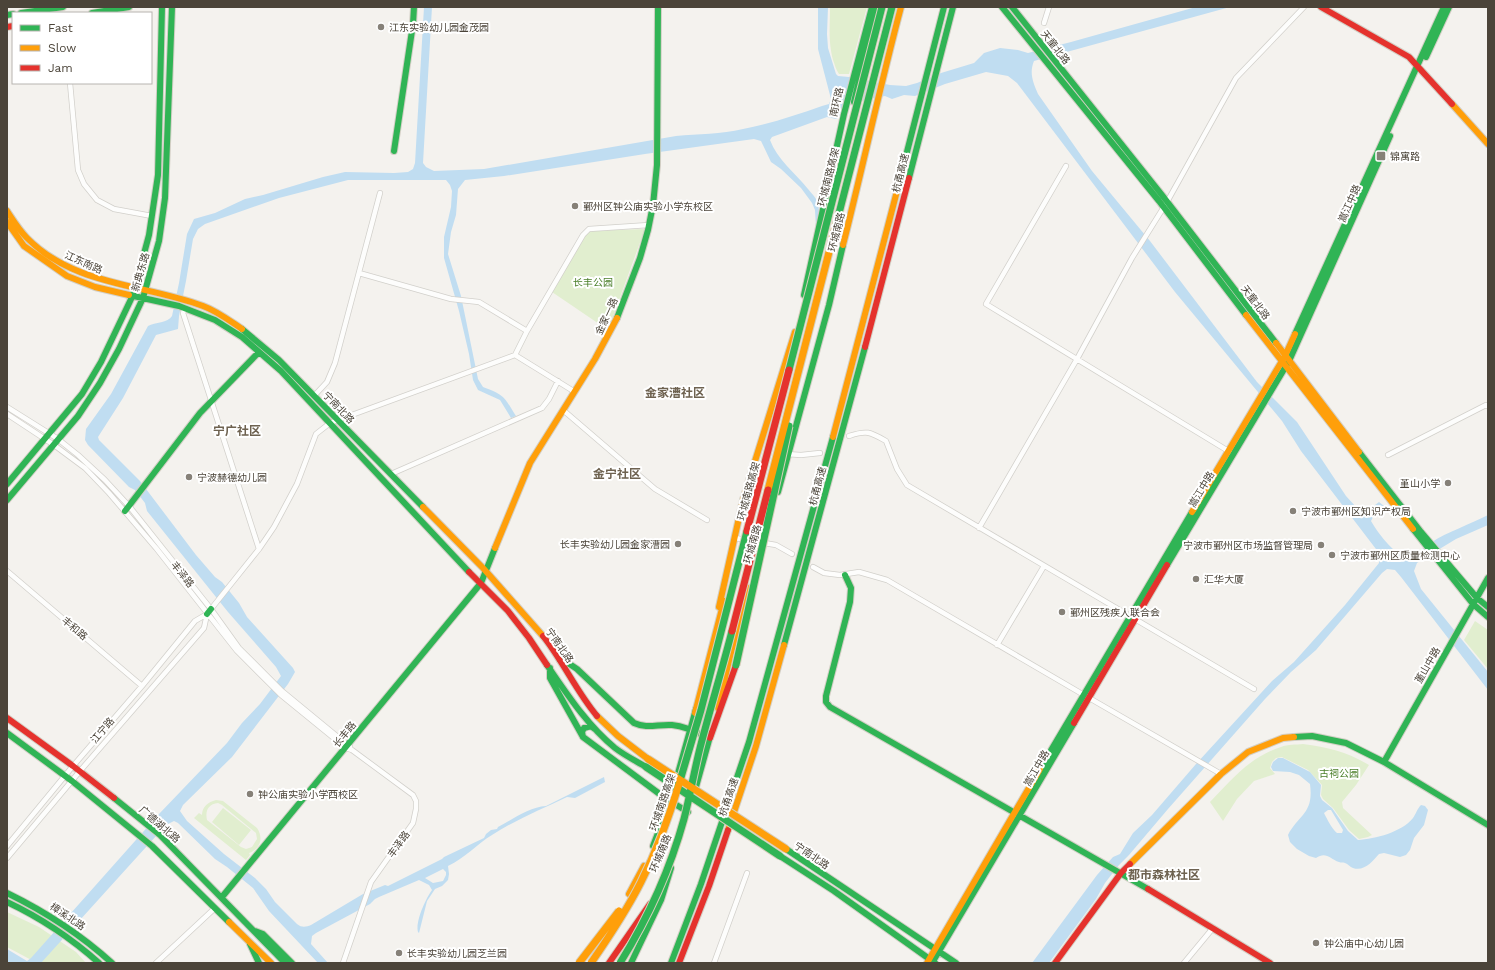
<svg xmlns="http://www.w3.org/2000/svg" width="1495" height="970" viewBox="0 0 1495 970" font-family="'Work Sans','Noto Sans SC',sans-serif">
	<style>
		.green { fill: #e1eecf; fill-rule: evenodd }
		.water { fill: #c0ddf1; fill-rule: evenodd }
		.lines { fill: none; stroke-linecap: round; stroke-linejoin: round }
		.street-casing { stroke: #d2d0cb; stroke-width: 6 }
		.fast-casing { stroke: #d3cfc5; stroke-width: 8 }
		.slow-casing { stroke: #d3cfc5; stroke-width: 8 }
		.jam-casing { stroke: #d3cfc5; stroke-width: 8 }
		.street { stroke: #fdfdfc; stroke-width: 4.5 }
		.fast { stroke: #30b455; stroke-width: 6 }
		.slow { stroke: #ff9f0a; stroke-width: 6 }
		.jam { stroke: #e5322d; stroke-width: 6 }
		.fast-bridge-casing { stroke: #d6cebb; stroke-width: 9; stroke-linecap: butt }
		.slow-bridge-casing { stroke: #d6cebb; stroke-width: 9; stroke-linecap: butt }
		.jam-bridge-casing { stroke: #d6cebb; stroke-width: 9; stroke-linecap: butt }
		.fast-bridge { stroke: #30b455; stroke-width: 7 }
		.slow-bridge { stroke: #ff9f0a; stroke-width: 7 }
		.jam-bridge { stroke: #e5322d; stroke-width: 7 }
		.poi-dot { fill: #868178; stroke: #fff; stroke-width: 1.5 }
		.labels { text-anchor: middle; stroke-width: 4; stroke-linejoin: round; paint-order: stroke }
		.poi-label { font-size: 10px; fill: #4b4439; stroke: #fff; text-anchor: start }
		.street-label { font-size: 10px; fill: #4b4439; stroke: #fff }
		.park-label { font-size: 10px; fill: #4a7f2a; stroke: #fff }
		.quarter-label { font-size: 12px; font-weight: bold; fill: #6e6250; stroke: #fff }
	</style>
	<rect width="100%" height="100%" fill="#f4f2ee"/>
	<path class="green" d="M830,7H867L849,74H839C836,70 835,65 833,60C828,40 830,27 830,7Z
		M645,229L608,330L552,292L586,231Z
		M1475,621L1488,630V669L1464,640Z
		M1303,744C1328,747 1347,752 1369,765L1356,785L1342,802L1343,808L1372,835L1368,837L1359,839L1349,830L1333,808L1323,799L1321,795L1322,785L1308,770L1282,757L1276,758L1272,762L1270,768L1275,774L1254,781L1237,799L1223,821L1210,802C1231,780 1251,756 1281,747C1288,744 1296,745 1303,744Z
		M216,800L223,801L257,828C264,838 260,849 249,853L250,855L246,860L194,818L199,813L202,815C202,807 208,802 216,800ZM218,803L222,805L256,833L257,839L252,847L246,849L241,847L207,820C205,811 208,804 218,803Z
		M223,808L251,830L239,845L212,822Z
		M7,912L39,927L76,952L86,963H37L7,947Z"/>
	<path class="water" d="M424,7H432L423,163L426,167L434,171L484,169L676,136C698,134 721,134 743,129C770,124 796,115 822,106L829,104L831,99L818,49V7H828L827,34L828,48L836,74L838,76L849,77L890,85L906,86L917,83L941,73L974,63L984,53L1000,48L1018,50L1028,53L1071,42L1196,7H1230L1034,61C1029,73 1033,82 1038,94L1092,171L1150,241L1257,382L1297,422L1346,496L1357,508L1363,511L1371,508L1379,502L1384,506L1374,515L1371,521C1376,530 1394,555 1405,556C1415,557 1424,547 1432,542C1447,532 1471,524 1488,515V525L1456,539L1423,559L1417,563L1414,571L1421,589L1488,672V690L1401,577L1395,570L1387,569L1382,573L1316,650L1291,672L1265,699L1168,809L1129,855L1119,865L1105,883L1096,899L1049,963H1032L1097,875L1113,857L1120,854L1133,833L1152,815L1196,764L1272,681L1294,662L1345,605L1379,563V553L1301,451L1282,421L1175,292L1017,83L1008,76L986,72L945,84L915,96L904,95L892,99L885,96L851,103L841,117L836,119L827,117L772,137L770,140C777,159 795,173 808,189C811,193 817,198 818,204C820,213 818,220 816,228L815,210L812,203L801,188L781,169L771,162L761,141L754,139L645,154L504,176L465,180L458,189L456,215L451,232L448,254L461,296L478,379L483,387C505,395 504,397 516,416L511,418L500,400L478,390L473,380L469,354L459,311L444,258V237L451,207L452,191L450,185L446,180H348L279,198L205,224L198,229L193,239L186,281L179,316L178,329L156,335L123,398L98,437L99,440L140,481L196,555L215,577L222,582L239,603L247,617L293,668L295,672L288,684L232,757L183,805L180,811L187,821L224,854L255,878L266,889L275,902L297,924C302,928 306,927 311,925L363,894L385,885L388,886L442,859L444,857L484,838L486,834L491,830L497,829L498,827C513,819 530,807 546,806L604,777L605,782L575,798L567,797C542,809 515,820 492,835C477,844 465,858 448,866L449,874L448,880L442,886L435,889L427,901L419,933L418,932C415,922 426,898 432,890L429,885L419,880L379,897L375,899L370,904L316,933L312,936L311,944L328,963H318L269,911L253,888L227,867L215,859L178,823L174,821L166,825L41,963H7V949L27,961L31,958L159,814L227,743L242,723L260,704L281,676L276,667L228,612L147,511L145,503L135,490L129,487L88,445L85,440L86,429L111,394L148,326C155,322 168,323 172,316L179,283L187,234L194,219L215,213L245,199L263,195L323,177L345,172L394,173L408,172L413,169L415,163ZM443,869L446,872V875L443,881L433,883L425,878Z
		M1278,758H1283L1310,772L1321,785L1320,796L1322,800L1332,808L1348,831L1358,840C1375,839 1402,832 1413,818C1416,814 1417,809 1421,805L1425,806L1428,810L1424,825L1414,838L1410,850L1406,855L1400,857L1384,853L1379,854C1373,861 1364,872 1353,868C1350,867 1348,864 1345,863C1343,862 1341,863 1339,862C1330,859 1326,851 1316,858L1309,856L1297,849L1290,842L1288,835C1299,814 1314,814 1310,784L1299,775L1290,772L1273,771L1271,767L1273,762ZM1328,810H1331L1343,830L1342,833H1337C1332,829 1327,819 1324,813Z"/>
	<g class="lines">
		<g class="street-casing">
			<path id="street" d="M1044,23L1049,7
				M70,83L78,170L84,184L97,200L114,209L152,216
				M1066,166L986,304L1230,452
				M359,273L451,299L479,302L527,331
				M185,308L183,313L259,549
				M515,355L527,331L583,235L589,229L649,225
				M314,396L327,382L335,363L380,193
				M7,407L58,439L78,455L105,480L129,506L211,609L239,648L282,691L350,747
				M563,410L655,489L707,520
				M7,414L54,445L85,468L109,493L156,548L237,651L281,695L346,748L352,750L413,795L416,801V809L413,823L371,882L343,963
				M849,436C867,430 870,432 886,441L897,469L907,485L1254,689
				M786,454L801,455L820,453
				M1388,455L1486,405L1488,406
				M391,474L542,408L549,399L558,381
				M979,528L1077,359L1132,258L1167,202L1236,78L1304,7
				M735,538L776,545L792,554
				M813,567L824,573L840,575L859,572L887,580L1084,695L1221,774
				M7,571L142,686
				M211,609L259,549L274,527L297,484L316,434L330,423L515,355L575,392
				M997,645L1044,566
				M7,846L73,766L142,686L195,621L207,614
				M7,858L80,771L204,628L207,614
				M156,963L215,908
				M714,963L747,873
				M1184,963L1213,928"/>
		</g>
		<g class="fast-casing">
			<path id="fast" d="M1002,7L1159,201L1246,315
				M1012,7L1162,195L1276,343
				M21,13L63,7
				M92,13L129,7
				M7,15L13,14
				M1426,57L1449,7
				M854,102L876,7
				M394,151L413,24L414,7
				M909,178L953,7
				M897,191L944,7
				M129,295L179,306L215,320L242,337L281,371L469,572
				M804,295L844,114L872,7
				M617,318L640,258L648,230L653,205L657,165L658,7
				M242,329L279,360L423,507
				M1295,334L1444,7
				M1359,452L1421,532L1477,598L1488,607
				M7,484L82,394L101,362L133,295L149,235L158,175L162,7
				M778,492L829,305L843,245
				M7,500L78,416L100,383L119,349L143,298L159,241L165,198L172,7
				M125,511L200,413L259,352
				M1413,529L1473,604L1488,617
				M1167,565L1289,361L1390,136
				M845,575L851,588L850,602L826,696V702L830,707L1148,889
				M207,614L211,609
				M784,645L865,347
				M560,660L568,663L577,669L634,723C647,729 658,724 672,725C685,726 697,732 708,738
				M547,665C567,694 587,725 615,748C624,755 636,761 646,767
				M550,668V678L583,737L582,732L584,728L591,726L595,729
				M7,733L72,781L152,846L229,922
				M583,737L665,798L688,812
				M1294,737L1312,736L1346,743L1384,762L1488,825
				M1384,762L1488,578
				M1040,769L1192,512
				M694,794L711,733
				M114,798L160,835L285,963
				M653,846L670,802L696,709
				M786,849L956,963
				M780,856L834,891L935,963
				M7,893C46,912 80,934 112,963
				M222,897L481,583L495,548
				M7,902C41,918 71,938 99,963
				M255,931L263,934L292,963
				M250,944L259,963
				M631,963L661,900L671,868
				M671,963L701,884L749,742L833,437
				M932,963L1074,723"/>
		</g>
		<g class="slow-casing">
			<path id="slow" d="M1452,104L1488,144
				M7,211C13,220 19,230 27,238C74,286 144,284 203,306C217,311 230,321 242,329
				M7,222L24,246L67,276L95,287L129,295
				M843,245C863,166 880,86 901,7
				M1246,315L1413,529
				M1276,343L1359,452
				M833,437L897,191
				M423,507L483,568L543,636
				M1192,512L1285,356L1295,334
				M495,548L530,463L595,359L617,318
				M719,607L743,500L795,332
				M718,708L730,656L749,588
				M695,713L724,601
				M597,716L618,736L648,759
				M728,830L756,746L784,645
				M1130,864L1221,774L1248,752L1283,738L1294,737
				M629,894L644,866
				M229,922L271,963
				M927,963L1040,769"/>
		</g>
		<g class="jam-casing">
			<path id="jam" d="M1321,7L1409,57L1452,104
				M7,27L13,26
				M865,347L909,178
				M469,572L508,611L529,638L547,665
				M543,636C563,661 576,691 597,716
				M7,718L73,766L114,798
				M1074,723L1167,565
				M710,738L736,665
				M1148,889L1270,963
				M609,963L650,904
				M679,963L709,886L728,830
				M1055,963L1121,873L1130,864"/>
		</g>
		<use href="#street" class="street"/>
		<use href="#fast" class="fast"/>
		<use href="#slow" class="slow"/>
		<use href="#jam" class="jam"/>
		<g class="fast-bridge-casing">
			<path id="fast-bridge" d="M837,221L892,7
				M789,370L882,7
				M736,665L789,426
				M646,767L780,856
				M679,784L701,710L747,531
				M620,963C648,918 670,870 684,819C690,796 694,772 700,748C710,709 722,670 732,631"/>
		</g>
		<g class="slow-bridge-casing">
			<path id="slow-bridge" d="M768,490L837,221
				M648,759L786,849
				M579,963L619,911
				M591,963C609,937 627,910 641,882C657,850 669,817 679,784"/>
		</g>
		<g class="jam-bridge-casing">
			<path id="jam-bridge" d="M747,531L789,370
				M732,631L768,490"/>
		</g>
		<use href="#fast-bridge" class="fast-bridge"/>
		<use href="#slow-bridge" class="slow-bridge"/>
		<use href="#jam-bridge" class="jam-bridge"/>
	</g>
	<g class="poi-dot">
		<circle cx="381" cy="27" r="4"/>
		<rect x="1376" y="151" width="10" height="10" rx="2"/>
		<circle cx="575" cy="206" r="4"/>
		<circle cx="189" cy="477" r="4"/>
		<circle cx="1448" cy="483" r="4"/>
		<circle cx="1293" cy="511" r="4"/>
		<circle cx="678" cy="544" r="4"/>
		<circle cx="1321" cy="545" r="4"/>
		<circle cx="1332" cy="555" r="4"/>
		<circle cx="1196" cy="579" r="4"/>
		<circle cx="1062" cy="612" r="4"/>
		<circle cx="250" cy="794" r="4"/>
		<circle cx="1316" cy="943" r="4"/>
		<circle cx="399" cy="953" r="4"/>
	</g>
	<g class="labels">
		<g class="poi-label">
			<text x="389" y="31">江东实验幼儿园金茂园</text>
			<text x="1390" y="160">锦寓路</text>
			<text x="583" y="210">鄞州区钟公庙实验小学东校区</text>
			<text x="197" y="481">宁波赫德幼儿园</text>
			<text x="1440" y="487" text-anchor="end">堇山小学</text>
			<text x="1301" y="515">宁波市鄞州区知识产权局</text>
			<text x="670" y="548" text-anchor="end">长丰实验幼儿园金家漕园</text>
			<text x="1313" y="549" text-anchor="end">宁波市鄞州区市场监督管理局</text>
			<text x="1340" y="559">宁波市鄞州区质量检测中心</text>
			<text x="1204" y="583">汇华大厦</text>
			<text x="1070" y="616">鄞州区残疾人联合会</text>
			<text x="258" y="798">钟公庙实验小学西校区</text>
			<text x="1324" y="947">钟公庙中心幼儿园</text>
			<text x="407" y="957">长丰实验幼儿园芝兰园</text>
		</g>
		<g class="street-label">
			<text transform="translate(1056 47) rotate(52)" y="4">天童北路</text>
			<text transform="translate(836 102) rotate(-77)" y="4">南环路</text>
			<text transform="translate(900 173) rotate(-76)" y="4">杭甬高速</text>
			<text transform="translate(828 177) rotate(-76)" y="4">环城南路高架</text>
			<text transform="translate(1349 203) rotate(-66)" y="4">嵩江中路</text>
			<text transform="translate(836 232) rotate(-76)" y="4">环城南路</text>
			<text transform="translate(84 262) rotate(24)" y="4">江东南路</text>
			<text transform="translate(140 272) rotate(-74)" y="4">新典东路</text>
			<text transform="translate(1256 302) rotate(53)" y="4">天童北路</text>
			<text transform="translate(606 316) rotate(-65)" y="4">金家一路</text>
			<text transform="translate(339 407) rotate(46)" y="4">宁南北路</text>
			<text transform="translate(817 486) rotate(-75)" y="4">杭甬高速</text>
			<text transform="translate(1201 489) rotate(-59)" y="4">嵩江中路</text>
			<text transform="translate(748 491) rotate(-75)" y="4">环城南路高架</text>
			<text transform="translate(752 544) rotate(-74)" y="4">环城南路</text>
			<text transform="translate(183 574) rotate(52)" y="4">丰泽路</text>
			<text transform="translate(75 628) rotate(40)" y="4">丰和路</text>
			<text transform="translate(560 645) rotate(55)" y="4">宁南北路</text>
			<text transform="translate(1427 665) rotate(-60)" y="4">堇山中路</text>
			<text transform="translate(102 730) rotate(-49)" y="4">江宁路</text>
			<text transform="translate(344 734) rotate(-51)" y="4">长丰路</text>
			<text transform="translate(1036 768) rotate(-60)" y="4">嵩江中路</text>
			<text transform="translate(728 797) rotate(-71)" y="4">杭甬高速</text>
			<text transform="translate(662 802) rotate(-71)" y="4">环城南路高架</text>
			<text transform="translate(160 824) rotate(41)" y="4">广德湖北路</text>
			<text transform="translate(398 844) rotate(-54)" y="4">丰泽路</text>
			<text transform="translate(660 853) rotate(-67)" y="4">环城南路</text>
			<text transform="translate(812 855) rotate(34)" y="4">宁南北路</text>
			<text transform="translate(68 916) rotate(34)" y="4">樟溪北路</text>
		</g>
		<g class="park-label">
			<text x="593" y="286">长丰公园</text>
			<text x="1339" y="777">古祠公园</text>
		</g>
		<g class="quarter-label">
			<text x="675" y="397">金家漕社区</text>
			<text x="237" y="435">宁广社区</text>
			<text x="617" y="478">金宁社区</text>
			<text x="1164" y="879">都市森林社区</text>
		</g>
	</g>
	<rect width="1495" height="970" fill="none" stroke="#4b4439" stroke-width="16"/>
	<rect x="12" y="12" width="140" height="72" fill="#ffffff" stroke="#b7b4b0"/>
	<rect x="20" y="25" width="20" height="6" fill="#30b455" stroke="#b7b4b0"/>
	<text x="48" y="32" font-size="12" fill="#4b4439">Fast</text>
	<rect x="20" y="45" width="20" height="6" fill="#ff9f0a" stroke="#b7b4b0"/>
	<text x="48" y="52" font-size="12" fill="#4b4439">Slow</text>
	<rect x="20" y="65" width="20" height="6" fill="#e5322d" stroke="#b7b4b0"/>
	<text x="48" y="72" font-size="12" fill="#4b4439">Jam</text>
</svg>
